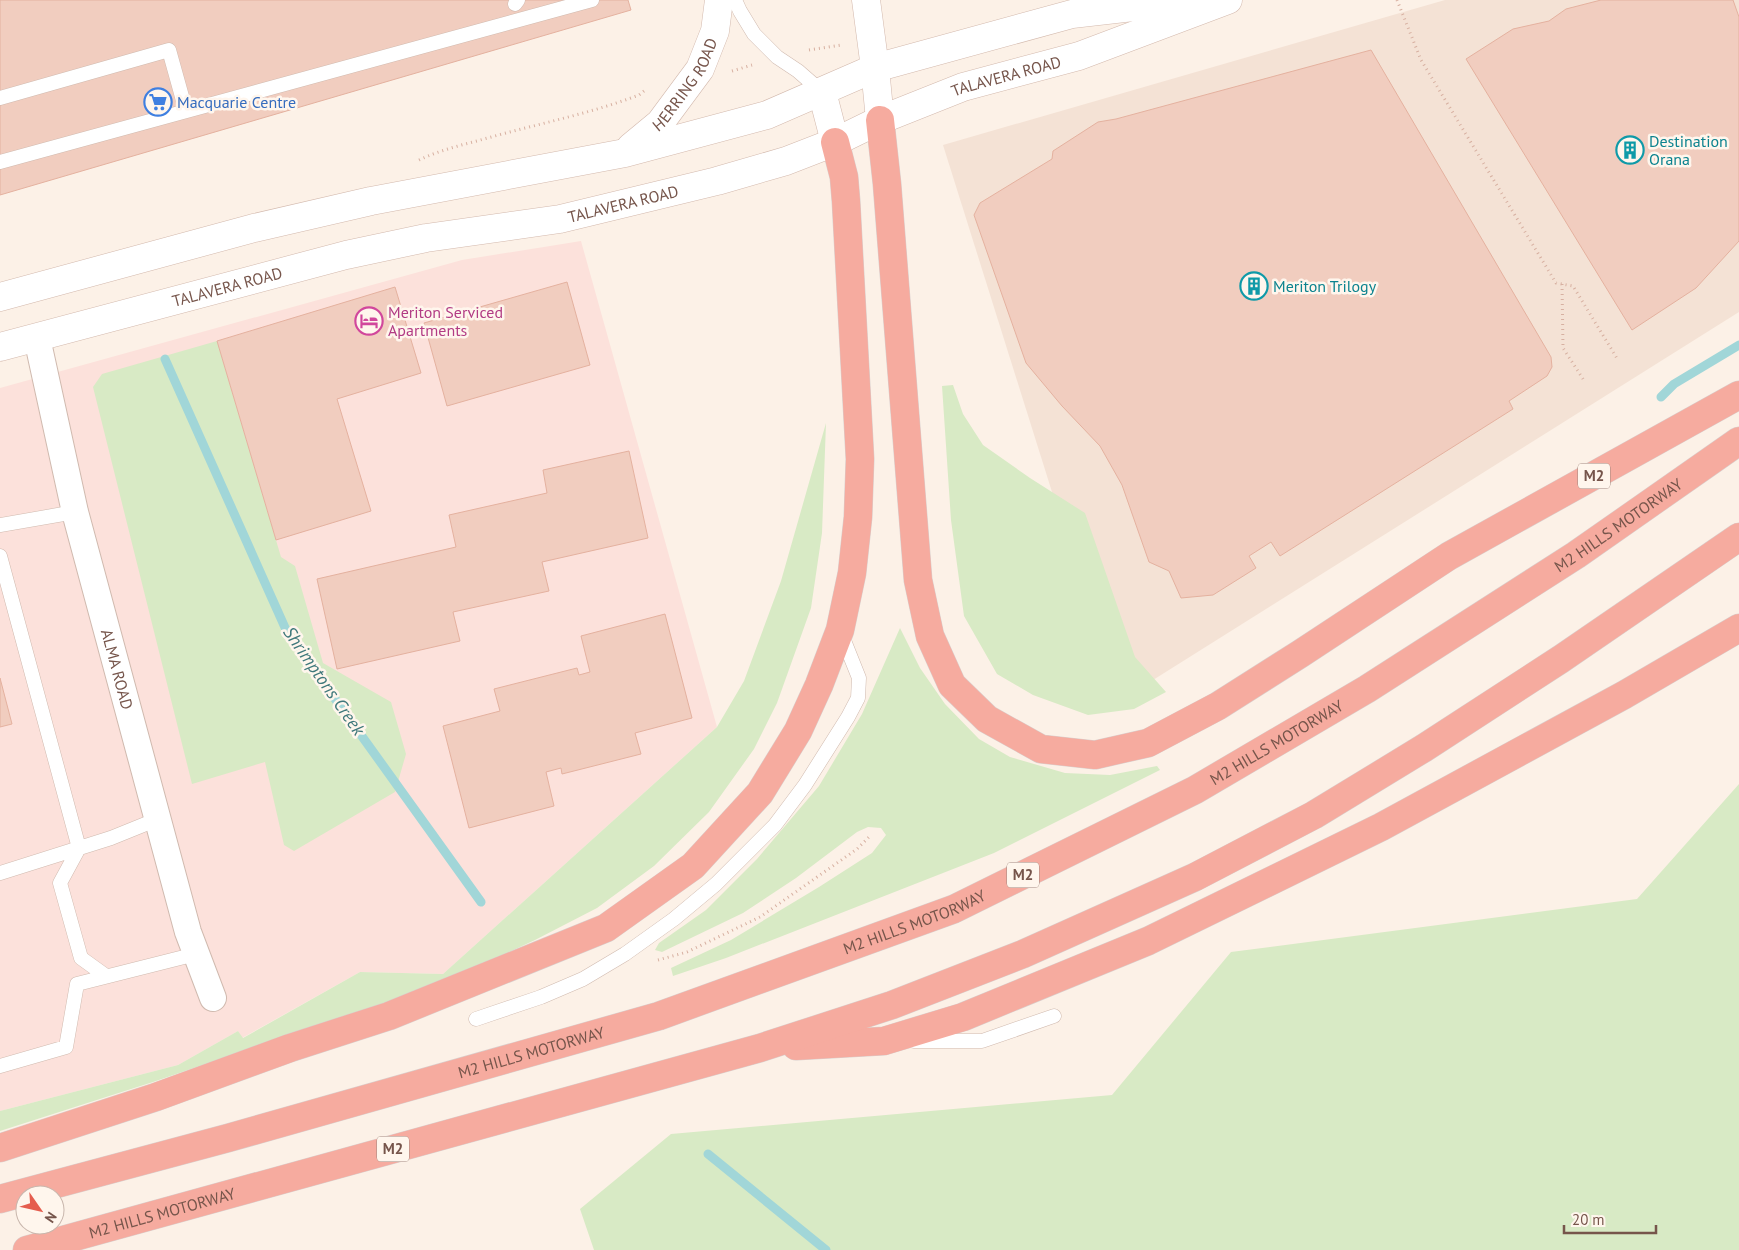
<svg xmlns="http://www.w3.org/2000/svg" width="1739" height="1250" viewBox="0 0 1739 1250" font-family="'PT Sans',sans-serif">
	<style>
		.residential { fill: #f4e2d5 }
		.commercial { fill: #fce1db }
		.green { fill: #d8eac5 }
		.lines { fill: none; stroke-linecap: round; stroke-linejoin: round }
		.stream { stroke: #a1d6d8; stroke-width: 9 }
		.building { fill: #f1cdbf; stroke: #e4b19f }
		.service-casing { stroke: #d0baaf; stroke-width: 15 }
		.minor-casing { stroke: #d0baaf; stroke-width: 28 }
		.secondary-casing { stroke: #d3b9ad; stroke-width: 29 }
		.motorway-casing { stroke: #d9cfcd; stroke-width: 29 }
		.path { stroke: #d7b0a1; stroke-width: 3; stroke-dasharray: 1 4; stroke-linecap: butt }
		.service { stroke: #fff; stroke-width: 14 }
		.minor { stroke: #fff; stroke-width: 26 }
		.secondary { stroke: #fff; stroke-width: 28 }
		.motorway { stroke: #f6ab9f; stroke-width: 28 }
		.labels { text-anchor: middle; stroke-width: 5; stroke-linejoin: round; paint-order: stroke }
		.shield { fill: #fff6ed; stroke: #9f857c; stroke-width: 1 }
		.shield-label { font-size: 15px; font-weight: bold; fill: #76554b }
		.street-label { font-size: 16px; fill: #76554b; stroke: #fff6ed }
		.shop-label { font-size: 16px; fill: #366cbe; stroke: #fff6ed; text-anchor: start }
		.culture-label { font-size: 16px; fill: #0d838f; stroke: #fff6ed; text-anchor: start }
		.hotel-label { font-size: 16px; fill: #b23c85; stroke: #fff6ed; text-anchor: start }
		.water-label { font-size: 18px; font-style: italic; fill: #3f787b; stroke: #fff6ed }
	</style>
	<rect width="100%" height="100%" fill="#fcf1e7"/>
	<path class="residential" d="M1445,0H1739V312L1118,702L943,145Z"/>
	<path class="commercial" d="M581,241L717,727L443,974L360,972L242,1038L238,1031L178,1065L0,1111V388L462,260Z"/>
	<path class="green" d="M217,341L281,557L295,566L323,663L391,702L406,754L395,792L294,851L284,845L265,762L192,784L93,387L102,374Z
		M953,385L963,414L983,445L1030,478L1085,513L1135,657L1166,692L1134,709L1088,715L1033,695L997,674L964,616L951,520L942,386Z
		M826,423L822,533L811,608L777,703L754,749L709,812L654,866L597,908L535,940L445,982L153,1082L0,1131V1111L178,1065L238,1031L243,1038L360,972L443,974L717,727L744,681L781,581Z
		M900,628L920,668L945,704L979,739L1010,757L1065,773L1110,775L1157,766L1160,770L994,853L726,958L673,976L671,968L731,940L819,887L872,853L886,835L881,828L868,827L857,832L796,878L743,913L662,952L655,950L659,943L706,910L757,859L819,786L862,714Z
		M1739,784V1250H594L580,1209L671,1134L1112,1095L1231,952L1637,899Z"/>
	<g class="lines">
		<path class="stream" d="M165,359L287,632L481,902
			M1661,397L1674,384L1739,345
			M708,1154L826,1250"/>
	</g>
	<path class="building" d="M0,0H628L631,10L0,195Z
		M1601,0H1733L1739,17V241L1696,288L1632,330L1466,59L1513,29L1549,21L1566,9Z
		M1371,50L1551,357L1552,367L1547,376L1509,401L1513,409L1280,556L1271,542L1249,556L1256,568L1213,595L1181,598L1169,571L1149,562L1122,485L1100,446L1062,406L1026,363L974,215L980,203L1052,159L1053,151L1098,122L1116,119Z
		M567,282L590,365L447,406L424,323Z
		M395,287L421,373L337,399L371,511L276,540L217,341Z
		M629,451L648,538L542,562L549,591L453,612L460,641L337,669L317,579L456,547L449,515L547,493L543,470Z
		M665,614L692,718L635,733L641,754L562,774L561,768L546,772L554,806L469,828L443,726L500,711L494,689L577,668L579,675L590,672L581,636Z
		M0,678L12,724L0,727Z"/>
	<g class="lines">
		<g class="service-casing">
			<path id="service" d="M735,0L740,11L754,34L777,57L798,71L822,92
				M515,4L518,0
				M0,98L169,50L186,111
				M0,162L592,0
				M0,525L75,512
				M0,556L79,848L60,883L81,958L106,976
				M0,873L111,838L158,819
				M476,1019L541,997L583,979L625,954L674,919L716,884L775,825L805,785L848,717L858,698L859,678L841,633
				M914,1041H982L1054,1016
				M0,1066L66,1047L77,984L196,954"/>
		</g>
		<g class="minor-casing">
			<g id="minor">
				<path id="s1" d="M37,338L75,512L188,932L213,998"/>
			</g>
		</g>
		<g class="secondary-casing">
			<g id="secondary">
				<path d="M866,0L875,68L880,120"/>
				<path d="M822,92L835,142"/>
				<path id="s2" d="M631,147L660,123L700,69L715,31L719,0"/>
				<path d="M0,297L254,228L371,201L625,153L767,115L875,68L1072,14L1194,0"/>
				<path id="s3" d="M0,347L346,255L426,238L560,219L717,181L786,161L835,142L880,120L963,87L1079,56L1228,0"/>
			</g>
		</g>
		<g class="motorway-casing">
			<g id="motorway">
				<path d="M880,120L887,184L918,580L930,636L952,685L987,719L1041,749L1095,755L1148,743L1218,706L1300,654L1449,556L1739,395"/>
				<path d="M796,1046L884,1041L963,1017L1148,941L1381,827L1624,695L1739,628"/>
				<path d="M0,1148L156,1097L290,1048L389,1016L606,928L693,866L760,793L798,731L819,685L840,630L852,573L858,517L860,459L846,201L844,177L835,142"/>
				<path id="s4" d="M0,1199L228,1138L659,1016L954,909L1195,790L1367,689L1576,555L1739,441"/>
				<path id="s5" d="M27,1250L760,1048L892,1005L1023,954L1195,877L1314,815L1424,748L1561,659L1739,537"/>
			</g>
		</g>
		<path class="path" d="M1397,0L1421,60L1556,283L1573,286L1618,360
			M809,50L842,45
			M732,71L752,65
			M419,160C440,150 462,145 484,139C537,124 589,114 639,95L644,91
			M1562,284L1563,348L1585,382
			M658,960L687,952L760,917L857,849L869,837"/>
		<use href="#service" class="service"/>
		<use href="#minor" class="minor"/>
		<use href="#secondary" class="secondary"/>
		<use href="#motorway" class="motorway"/>
	</g>
	<defs>
		<g id="supermarket-ring" transform="scale(1.4375)"><circle r="9.5" fill="#fff6ed" stroke="#3f7fe0" stroke-width="1.5"/><path d="M-6-5.5h2.5l.6 2H6L4.5 2H-2.5L-4.4-4H-6ZM-1.5 3.2a1.3 1.3 0 1 0 .1 0ZM3 3.2a1.3 1.3 0 1 0 .1 0Z" fill="#3f7fe0"/></g>
		<g id="building-ring" transform="scale(1.4375)"><circle r="9.5" fill="#fff6ed" stroke="#0f9aa8" stroke-width="1.5"/><path d="M-4-6H4V6H1V3H-1V6H-4ZM-2.5-4.3h1.7v1.8h-1.7ZM.8-4.3h1.7v1.8H.8ZM-2.5-1h1.7V.8h-1.7ZM.8-1h1.7V.8H.8Z" fill="#0f9aa8"/></g>
		<g id="hotel-ring" transform="scale(1.4375)"><circle r="9.5" fill="#fff6ed" stroke="#d1479c" stroke-width="1.5"/><path d="M-6-4.5h1.5V1H6V5H4.5V3h-9V5H-6ZM-4 0a1.8 1.8 0 1 1 3.6 0ZM.5 0V-2.5h3Q6-2.5 6 0Z" fill="#d1479c"/></g>
	</defs>
	<g fill-rule="evenodd">
		<use href="#supermarket-ring" x="158" y="102"/>
		<use href="#building-ring" x="1630" y="150"/>
		<use href="#building-ring" x="1254" y="286"/>
		<use href="#hotel-ring" x="369" y="321"/>
	</g>
	<g class="labels">
		<g class="shield">
			<rect x="1578" y="463.5" width="32" height="25" rx="4"/>
			<rect x="1007" y="862.5" width="32" height="25" rx="4"/>
			<rect x="377" y="1136.5" width="32" height="25" rx="4"/>
		</g>
		<g class="shield-label">
			<text x="1594" y="481">M2</text>
			<text x="1023" y="880">M2</text>
			<text x="393" y="1154">M2</text>
		</g>
		<g class="street-label">
			<text dy="6" stroke="none"><textPath href="#s3" startOffset="1045">TALAVERA ROAD</textPath></text>
			<text dy="6" stroke="none"><textPath href="#s2" startOffset="84">HERRING ROAD</textPath></text>
			<text dy="6" stroke="none"><textPath href="#s3" startOffset="640">TALAVERA ROAD</textPath></text>
			<text dy="6" stroke="none"><textPath href="#s3" startOffset="235">TALAVERA ROAD</textPath></text>
			<text dy="6" stroke="none"><textPath href="#s4" startOffset="1766">M2 HILLS MOTORWAY</textPath></text>
			<text dy="6" stroke="none"><textPath href="#s1" startOffset="341">ALMA ROAD</textPath></text>
			<text dy="6" stroke="none"><textPath href="#s4" startOffset="1361">M2 HILLS MOTORWAY</textPath></text>
			<text dy="6" stroke="none"><textPath href="#s4" startOffset="956">M2 HILLS MOTORWAY</textPath></text>
			<text dy="6" stroke="none"><textPath href="#s4" startOffset="551">M2 HILLS MOTORWAY</textPath></text>
			<text dy="6" stroke="none"><textPath href="#s5" startOffset="140">M2 HILLS MOTORWAY</textPath></text>
		</g>
		<g class="shop-label">
			<text x="177" y="108">Macquarie Centre</text>
		</g>
		<g class="culture-label">
			<text x="1649" y="147">Destination<tspan x="1649" dy="18">Orana</tspan></text>
			<text x="1273" y="292">Meriton Trilogy</text>
		</g>
		<g class="hotel-label">
			<text x="388" y="318">Meriton Serviced<tspan x="388" dy="18">Apartments</tspan></text>
		</g>
		<g class="water-label">
			<text transform="translate(324 681) rotate(55)" y="6">Shrimptons Creek</text>
		</g>
	</g>
	<g transform="translate(40 1210) rotate(124)"><circle r="24" fill="#fff6ed" stroke="#c8b6ac"/>
	<path d="M0-4L9 19L0 12L-9 19Z" fill="#e55d4e"/>
	<text y="-8" font-size="14" font-weight="bold" text-anchor="middle" fill="#76554b">N</text>
	</g>
	<path d="M1564 1225v8h92v-8" fill="none" stroke="#76554b" stroke-width="2.5"/>
	<text x="1572" y="1225" font-size="15" fill="#76554b" stroke="#fff6ed" stroke-width="4" paint-order="stroke">20 m</text>
</svg>
